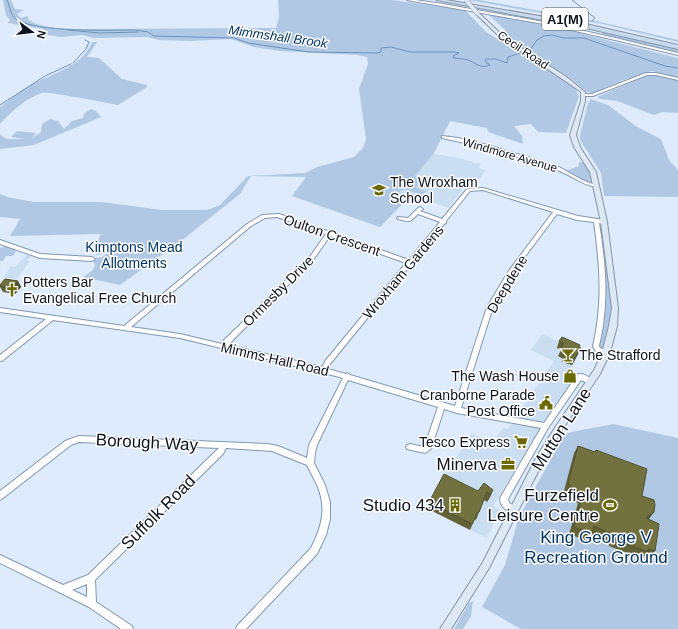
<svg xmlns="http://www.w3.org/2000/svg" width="678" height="629" viewBox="0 0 678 629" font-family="Arial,sans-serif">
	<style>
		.built { fill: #cbddf0 }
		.green { fill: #b1c8e4 }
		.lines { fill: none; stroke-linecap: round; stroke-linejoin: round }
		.stream { stroke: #7092b9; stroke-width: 1 }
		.minor-casing { stroke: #8198b1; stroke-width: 2 }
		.major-casing { stroke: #8694a5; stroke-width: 2 }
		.highway-casing { stroke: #8694a5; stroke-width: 2 }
		.minor { fill: #fff; fill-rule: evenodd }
		.major { fill: #dde8f5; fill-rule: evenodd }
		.highway { fill: #c7d9ee; fill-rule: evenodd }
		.major-bridge-casing { stroke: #8694a5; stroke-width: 5; stroke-linecap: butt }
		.major-bridge { stroke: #dde8f5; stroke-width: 4 }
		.wall { fill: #626238 }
		.shaded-wall { fill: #50502e }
		.building { fill: #727241; stroke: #50502e }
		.labels { text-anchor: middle; stroke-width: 3; stroke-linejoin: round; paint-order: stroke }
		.far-street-label { font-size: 12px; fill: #0c141d; stroke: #fff }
		.shield { fill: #fff; stroke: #555a61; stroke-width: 1 }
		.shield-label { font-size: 13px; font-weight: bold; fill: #0c141d }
		.far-water-label { font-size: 13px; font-style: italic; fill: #003566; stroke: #fff }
		.poi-label { font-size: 14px; fill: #0c141d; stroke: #fff; text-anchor: start }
		.street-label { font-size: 14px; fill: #0c141d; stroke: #fff }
		.park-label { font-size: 14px; fill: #003465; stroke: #fff }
		.near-street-label { font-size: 17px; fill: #0c141d; stroke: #fff }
		.near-poi-label { font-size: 17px; fill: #0c141d; stroke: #fff; text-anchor: end }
		.near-park-label { font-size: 17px; fill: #003465; stroke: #fff }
	</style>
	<rect width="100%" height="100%" fill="#ddebfc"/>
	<path class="built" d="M407,149L458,158L481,164L478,168L486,170L476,183L469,181L448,208L429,201L427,203L409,197L380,227L292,196Z
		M27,255L31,257L27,260L30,261L17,279L4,277L11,266L15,267Z
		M542,334L580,351L571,369L578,373L537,433L493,506L500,510L487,538L425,507L472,433L492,444L503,428L508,429L554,361L531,350Z"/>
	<path class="green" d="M3,0H11L15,9L24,10L17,14L21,18L28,16V19C40,30 78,29 95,29L276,28L279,17L278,0H392L465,10L485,31L518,52L517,53L528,56L575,87L579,97L566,133L538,132L531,124L514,126L522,136L523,144L488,132L487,128L450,121L434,153L415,176L423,179L416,187L426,191L423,195L403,189L399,193L409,197L380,227L292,196L306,177L251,176L240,194L186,237L120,285L83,277L92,271L95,265L93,260L96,258L102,257L108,253L96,255L95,247L101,234L10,236L20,219L0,217V194L7,197L34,202H101L162,210H207L220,205L248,176L305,173L317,167L354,157L363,148L366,139L359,89L368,64L367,57L357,55L280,51L254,47L231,39L190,41L159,40L147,37L94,38L82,35L61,37L48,35L43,29L8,23L10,20L6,15Z
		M468,0H479L596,21L678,40V42L602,24Z
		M488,14L563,29L678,58V78L652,71L623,80L594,93L587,92L571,79L510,39L505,30Z
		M603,32L678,49V53L602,34Z
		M92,42H97L87,57L99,58L122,79L147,85V87L118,105C106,103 49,91 42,93C26,98 11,112 0,124V107C10,99 21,90 33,84C53,73 83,66 92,42Z
		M654,74L678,80V113L662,112L654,115L617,101L600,99L597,97L648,75Z
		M591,99L608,105L637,127L661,139L669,160L678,170V197L604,196L601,173L580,140V135L588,103Z
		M91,109L96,111L101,117L34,145L0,149V135L7,139H25L11,137L17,131L36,133L32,138L41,132L42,124L50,119L58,121L64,129L72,121L83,118L84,114Z
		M579,162L586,163L590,169L593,183L591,184L581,181L563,170H568L579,166Z
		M601,239L605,240C608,267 619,327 602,349L600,348L599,345C609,311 606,275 601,239Z
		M6,246L16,251L13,256H6L3,261H0V248Z
		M613,424L678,438V629H521L482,607L505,565L519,517L565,434C580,429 597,428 613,424Z
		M473,601L471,616L463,629H454L469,603Z"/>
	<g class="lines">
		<path class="stream" d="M7,0C10,6 10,15 16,19C37,33 108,30 135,30L148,32L154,36L234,38L248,43L309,52L377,53L381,52V48L391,47L410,52H455L459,53L453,56L454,58C458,59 463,58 468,60C476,63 480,69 490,65L485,61L486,59H496L507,63L508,57L530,50L537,40L544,36L552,35L564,38H584L665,66L678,68
			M572,0L595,18L592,21
			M68,30L100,33L138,32
			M73,63L86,49L89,42L85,40
			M0,105L45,76L71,64"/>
		<g class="minor-casing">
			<path id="minor" d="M407,0H415L443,4L544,22L611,37L678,53V55L611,39L544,24Z
				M646,73H656L678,78V80L656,75H647L593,96H584L582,95L584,94H592Z
				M442,136L458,138L487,145L531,158L559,167L582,180L598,186L596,187C580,184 570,174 554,169C518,155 480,146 442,138Z
				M483,188L578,216L604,220L607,222L604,224L599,223C606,265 609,304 599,346L600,348L608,351L609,353L608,355H606L596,352L593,346C603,303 600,266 594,222L577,220L557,214L512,274L493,307L461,408L544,423L578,374C583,373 591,378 594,382L593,384L591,385L581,380L548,428L508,499L509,503L516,507L517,510L516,513L513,514C506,511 500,506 500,498L541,428L457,413L444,409L431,449L425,453L407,449L406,447L407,445L410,444L424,447L425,445L438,407L348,380L317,445L315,453L314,463L325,485L330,502V519L326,535L317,554L246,629H236L237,626L311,548C322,527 327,507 317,485C314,478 310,472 307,465L272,451L226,448L223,454L95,580L96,602L132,626L133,629H121L89,607L0,563V555L63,585L88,575L219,448L79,442L71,445L3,498L0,500V491L65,441L79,436L267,444L278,446L307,458L309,445L343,378L324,373L180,338L53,320L2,361H0V355L46,319L0,312V308L124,326L247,224L262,215L279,214L409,260L440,222L418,214C409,223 410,222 398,219L397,218L398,217L408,218L418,208L420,207L423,209L420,211L442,219L467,189ZM483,190L553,212L508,272L487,307L455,406L350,375L347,373L346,374L328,369L330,364L444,224L446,223V221L470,191ZM277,217L326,234L309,258L224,340L222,344L180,334L131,327L251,226L265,218ZM330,236L406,263L326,360L322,367L228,345L313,260ZM87,584V597L72,590Z
				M0,240L40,254L92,257L95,259L92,261L40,258L0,244Z"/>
		</g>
		<g class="major-casing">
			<path id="major" d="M476,12H478L503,36L565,76L585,92V101L576,135L580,147L596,172L607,222L618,308L617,326L610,353L600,374L562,430L543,462L489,568L451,629H440L483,562L537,456L556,426L594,370L602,353L609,326L612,308L601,222L590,172L574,147L570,135L581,101V92L561,78L501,38L476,14Z"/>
		</g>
		<g class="highway-casing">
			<path id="highway" d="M436,0H446L586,24L678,45V49L586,28Z"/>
		</g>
		<use href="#minor" class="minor"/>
		<use href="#major" class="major"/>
		<use href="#highway" class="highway"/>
		<g class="major-bridge-casing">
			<path id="major-bridge" d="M466,0L477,13"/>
		</g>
		<use href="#major-bridge" class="major-bridge"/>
	</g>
	<path class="wall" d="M18,281L21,287L15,294L3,292L0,287V285Z
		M559,341L579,347L578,354L572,365L562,362L563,359L558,356L561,350L557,348Z
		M578,446L595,452L596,450L642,496L654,512L648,519L655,551L648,557L644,556L642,559L609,546V542L591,535L587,541L569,534L578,503L570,500L564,491L574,453Z
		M493,490L490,497L487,502L484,500L476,520L475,519L470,530L428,509L429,502L478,491Z"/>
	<path class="shaded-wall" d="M18,281L21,287L15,294L12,288Z
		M581,348L578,354L572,365L574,359Z
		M493,490L490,497L487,502L490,494Z
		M654,512L648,520L646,518Z"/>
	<path class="building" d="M5,279L18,281L12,288L0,286V285Z
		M562,337L580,345L579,347L581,348L574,359L565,355L567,353L561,350L563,343L559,341Z
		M578,446L595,452L596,450L647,469L642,496L654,500L655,505L654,512L646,518L659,524L655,551L648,549V552L614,539V535L594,526L592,534L574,527L582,496L575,493L568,483Z
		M444,474L478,491L484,483L493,490L490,494L487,492L479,512H478L472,524L429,502Z"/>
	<defs>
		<g id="school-bare" transform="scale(1.08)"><path d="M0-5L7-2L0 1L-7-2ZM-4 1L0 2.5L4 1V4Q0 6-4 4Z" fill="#6b6903" stroke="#fff" stroke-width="2.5" paint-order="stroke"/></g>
		<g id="church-bare" transform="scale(1.08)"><path d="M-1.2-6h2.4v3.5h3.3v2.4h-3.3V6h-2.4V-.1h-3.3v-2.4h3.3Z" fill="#6b6903" stroke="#fff" stroke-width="2.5" paint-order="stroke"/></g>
		<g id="bar-bare" transform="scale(1.08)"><path d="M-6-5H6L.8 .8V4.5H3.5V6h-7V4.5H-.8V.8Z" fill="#6b6903" stroke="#fff" stroke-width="2.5" paint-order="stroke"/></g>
		<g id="shop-bare" transform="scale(1.08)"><path d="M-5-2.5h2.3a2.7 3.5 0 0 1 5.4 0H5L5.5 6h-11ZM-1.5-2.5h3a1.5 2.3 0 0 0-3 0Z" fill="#6b6903" stroke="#fff" stroke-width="2.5" paint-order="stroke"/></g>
		<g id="civic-bare" transform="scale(1.08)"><path d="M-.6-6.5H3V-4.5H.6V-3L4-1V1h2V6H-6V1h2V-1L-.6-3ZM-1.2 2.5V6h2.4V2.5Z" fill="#6b6903" stroke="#fff" stroke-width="2.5" paint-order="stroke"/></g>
		<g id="supermarket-bare" transform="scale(1.08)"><path d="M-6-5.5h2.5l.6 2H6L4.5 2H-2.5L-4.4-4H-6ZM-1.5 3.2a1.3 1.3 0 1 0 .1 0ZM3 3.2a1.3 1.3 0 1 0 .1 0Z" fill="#6b6903" stroke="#fff" stroke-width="2.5" paint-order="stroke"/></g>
		<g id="office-bare" transform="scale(1.08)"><path d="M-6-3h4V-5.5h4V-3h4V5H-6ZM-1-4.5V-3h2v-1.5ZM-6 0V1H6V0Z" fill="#6b6903" stroke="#fff" stroke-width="2.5" paint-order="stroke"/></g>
		<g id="building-bare" transform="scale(1.08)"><path d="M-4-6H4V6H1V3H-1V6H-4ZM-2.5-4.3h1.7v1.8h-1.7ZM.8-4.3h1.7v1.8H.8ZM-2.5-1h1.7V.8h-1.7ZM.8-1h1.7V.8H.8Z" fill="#6b6903" stroke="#fff" stroke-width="2.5" paint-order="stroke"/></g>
		<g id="stadium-bare" transform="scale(1.08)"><path d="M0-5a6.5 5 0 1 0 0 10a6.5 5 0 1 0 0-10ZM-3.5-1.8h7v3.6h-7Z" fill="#6b6903" stroke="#fff" stroke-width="2.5" paint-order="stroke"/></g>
	</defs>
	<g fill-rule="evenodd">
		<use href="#school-bare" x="379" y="190"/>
		<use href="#church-bare" x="12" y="290"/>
		<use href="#bar-bare" x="568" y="355"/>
		<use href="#shop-bare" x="570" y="376"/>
		<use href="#civic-bare" x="546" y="403"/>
		<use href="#supermarket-bare" x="521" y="442"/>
		<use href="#office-bare" x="508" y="464"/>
		<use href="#building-bare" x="455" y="505"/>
		<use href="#stadium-bare" x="610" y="505"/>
	</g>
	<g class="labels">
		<g class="far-street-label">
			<text transform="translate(523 50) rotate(34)" y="4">Cecil Road</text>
			<text transform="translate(510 155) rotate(16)" y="4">Windmore Avenue</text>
		</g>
		<rect class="shield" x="542" y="8" width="46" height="22" rx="3"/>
		<g class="shield-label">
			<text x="565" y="24">A1(M)</text>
		</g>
		<g class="far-water-label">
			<text transform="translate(278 36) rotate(8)" y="5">Mimmshall Brook</text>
		</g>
		<g class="poi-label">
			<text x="390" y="187">The Wroxham<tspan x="390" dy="16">School</tspan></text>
			<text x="23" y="287">Potters Bar<tspan x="23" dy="16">Evangelical Free Church</tspan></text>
			<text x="579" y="360">The Strafford</text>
			<text x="559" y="381" text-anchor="end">The Wash House</text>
			<text x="535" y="400" text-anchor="end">Cranborne Parade<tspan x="535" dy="16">Post Office</tspan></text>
			<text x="510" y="447" text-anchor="end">Tesco Express</text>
		</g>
		<g class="street-label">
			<text transform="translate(332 235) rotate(19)" y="5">Oulton Crescent</text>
			<text transform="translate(403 272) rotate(-50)" y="5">Wroxham Gardens</text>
			<text transform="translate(507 284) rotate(-59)" y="5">Deepdene</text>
			<text transform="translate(278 291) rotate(-45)" y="5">Ormesby Drive</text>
			<text transform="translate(275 359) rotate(13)" y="5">Mimms Hall Road</text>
		</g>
		<g class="park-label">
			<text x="134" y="252">Kimptons Mead<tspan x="134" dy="16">Allotments</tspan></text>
		</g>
		<g class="near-street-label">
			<text transform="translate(561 429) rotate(-57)" y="6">Mutton Lane</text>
			<text transform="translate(147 442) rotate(3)" y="6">Borough Way</text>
			<text transform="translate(158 512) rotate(-45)" y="6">Suffolk Road</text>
		</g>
		<g class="near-poi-label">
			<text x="497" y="470">Minerva</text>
			<text x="599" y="501">Furzefield<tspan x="599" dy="20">Leisure Centre</tspan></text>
			<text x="444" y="511">Studio 434</text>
		</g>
		<g class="near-park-label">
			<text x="596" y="543">King George V<tspan x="596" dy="20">Recreation Ground</tspan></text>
		</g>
	</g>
	<g transform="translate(32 32) rotate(105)" stroke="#ffffff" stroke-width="3" paint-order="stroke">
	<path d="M0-3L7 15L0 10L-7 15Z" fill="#0c141d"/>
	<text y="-6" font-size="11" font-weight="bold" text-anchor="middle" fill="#0c141d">N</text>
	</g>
</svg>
